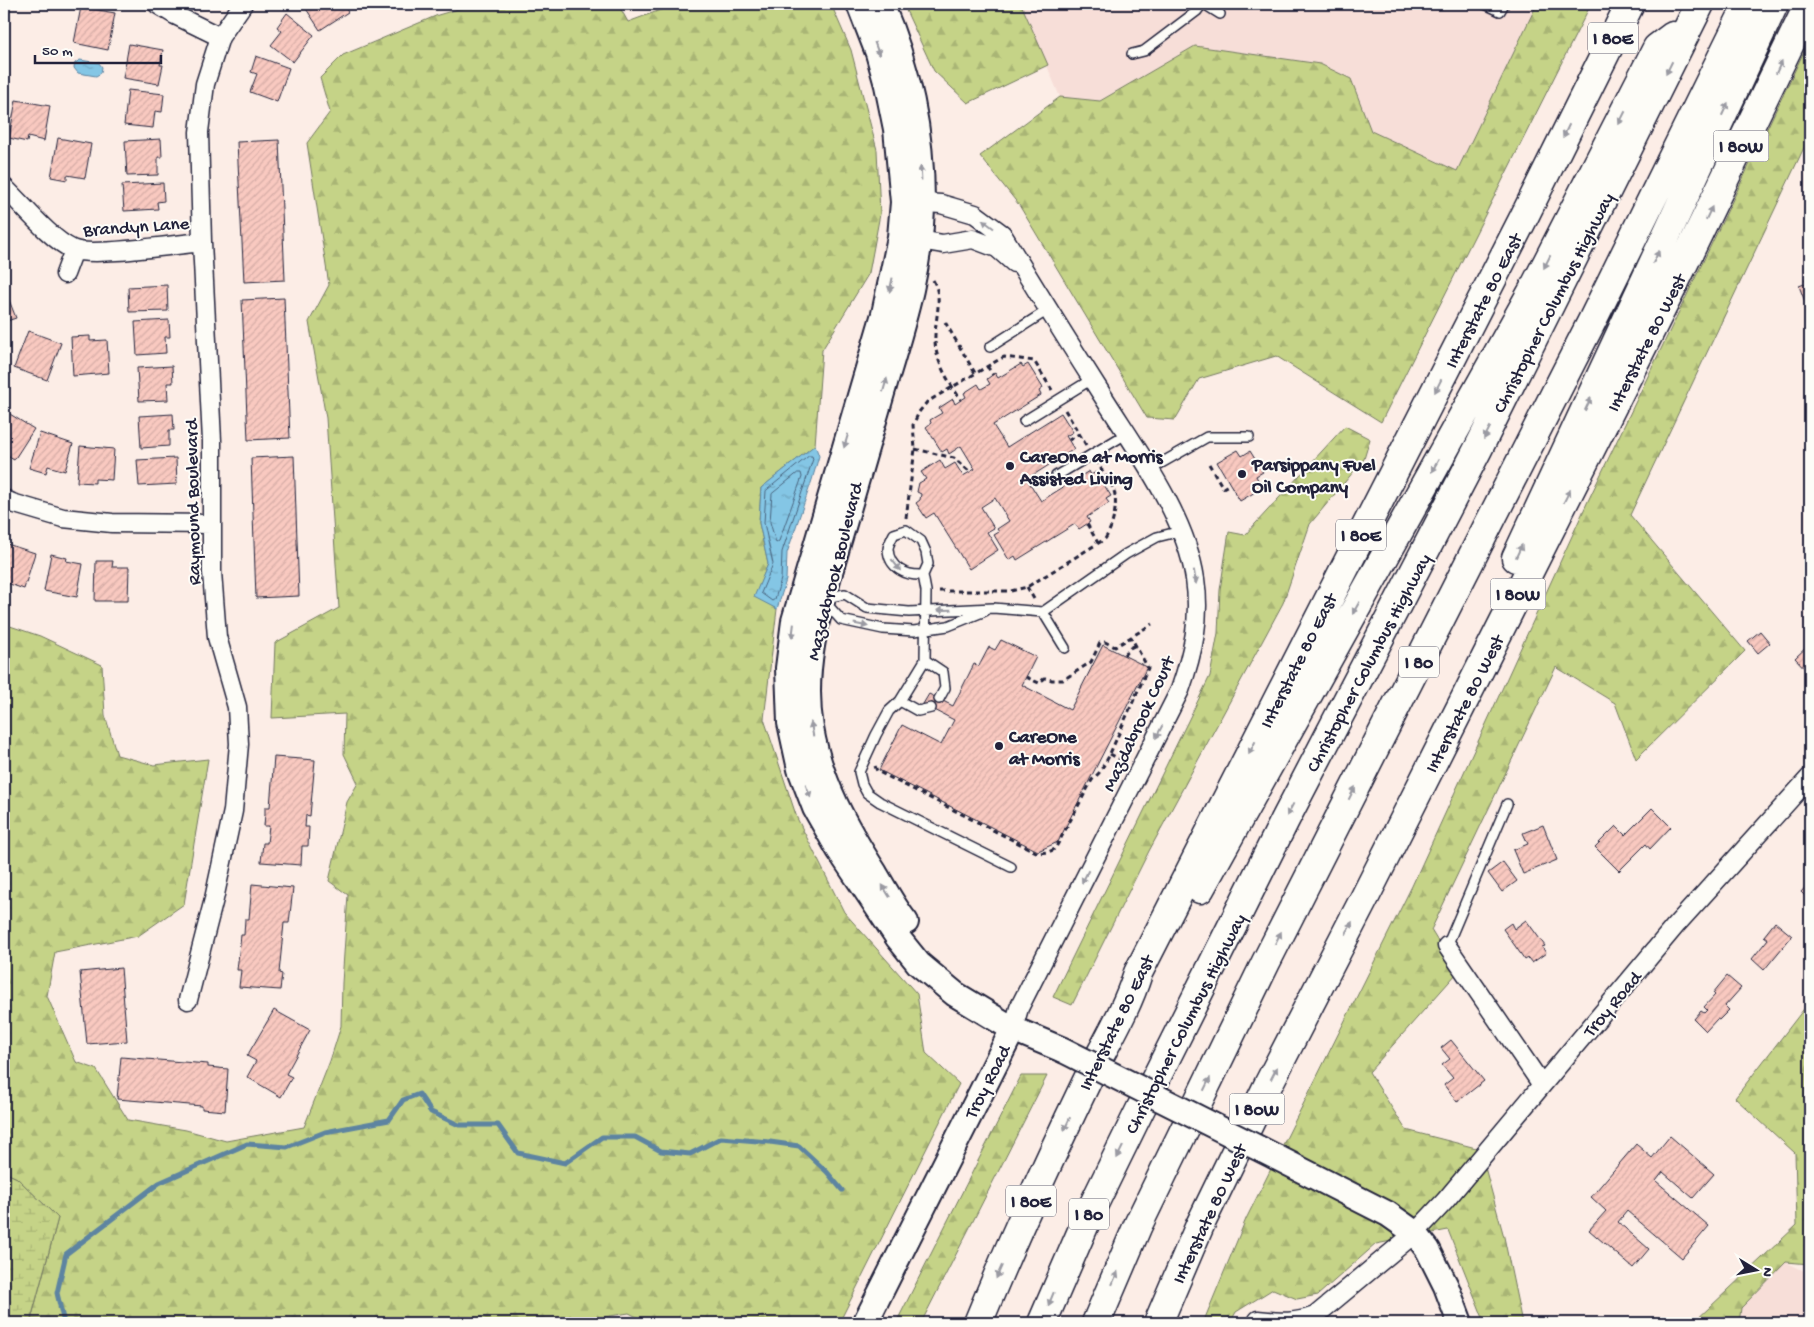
<svg xmlns="http://www.w3.org/2000/svg" width="1814" height="1327" viewBox="0 0 1814 1327" font-family="'Gochi Hand',sans-serif">
	<style>
		.built { fill: #f7ded8 }
		.forest { fill: url(#forest-firs); stroke: #747a61 }
		.wetland { fill: url(#wetland-marsh); stroke: #747a61 }
		.water { fill: url(#water-ripples); stroke: #5d84a1 }
		.lines { fill: none; stroke-linecap: round; stroke-linejoin: round }
		.shore { stroke: #49647f; stroke-width: 1 }
		.stream { stroke: #5d84a1; stroke-width: 5 }
		.building { fill: url(#building-hatch); stroke: #22223b }
		.lane-casing { stroke: #22223b; stroke-width: 12 }
		.street-casing { stroke: #22223b; stroke-width: 21 }
		.secondary-casing { stroke: #22223b; stroke-width: 28 }
		.highway-casing { stroke: #22223b; stroke-width: 31 }
		.path { stroke: #22223b; stroke-width: 3; stroke-dasharray: 5 4; stroke-linecap: butt }
		.lane { stroke: #fdfcf7; stroke-width: 9 }
		.street { stroke: #fdfcf7; stroke-width: 18 }
		.secondary { stroke: #fdfcf7; stroke-width: 24 }
		.highway { stroke: #fdfcf7; stroke-width: 28 }
		.secondary-bridge-casing { stroke: #22223b; stroke-width: 28; stroke-linecap: butt }
		.secondary-bridge { stroke: #fdfcf7; stroke-width: 24 }
		.oneway { fill: #9a9aa2 }
		.poi-dot { fill: #22223b; stroke: #fdfcf7; stroke-width: 2 }
		.labels { text-anchor: middle; stroke-width: 4; stroke-linejoin: round; paint-order: stroke }
		.shield { fill: #fdfcf7; stroke: #646373; stroke-width: 1 }
		.shield-label { font-size: 18px; font-weight: bold; fill: #22223b }
		.street-label { font-size: 19px; fill: #22223b; stroke: #fdfcf7 }
		.poi-label { font-size: 19px; font-weight: bold; fill: #22223b; stroke: #fdfcf7; text-anchor: start }
	</style>
	<defs>
		<pattern id="forest-firs" width="22" height="20" patternUnits="userSpaceOnUse" patternTransform="scale(1.25)"><rect width="22" height="20" fill="#c5d387"/><path d="M5 1l3.5 6h-7zM16 11l3.5 6h-7z" fill="#a9b575"/></pattern>
		<pattern id="wetland-marsh" width="20" height="14" patternUnits="userSpaceOnUse" patternTransform="scale(1.25)"><rect width="20" height="14" fill="#c5d387"/><path d="M1 5h8M5 5V1M11 12h8M15 12V8" fill="none" stroke="#a9b575"/></pattern>
		<pattern id="water-ripples" width="26" height="14" patternUnits="userSpaceOnUse" patternTransform="scale(1.25)"><rect width="26" height="14" fill="#84c6e5"/><path d="M2 4q2-2 4 0t4 0M15 11q2-2 4 0t4 0" fill="none" stroke="#72aac5"/></pattern>
		<pattern id="building-hatch" width="6" height="6" patternUnits="userSpaceOnUse" patternTransform="scale(1.25)"><rect width="6" height="6" fill="#f9c9c0"/><path d="M-1 1l2-2M0 6l6-6M5 7l2-2" fill="none" stroke="#d5aca6"/></pattern>
	</defs>
	<rect width="100%" height="100%" fill="#fcede6"/>
	<filter id="ink" filterUnits="userSpaceOnUse"><feTurbulence type="fractalNoise" baseFrequency=".02" numOctaves="2"/><feDisplacementMap in="SourceGraphic" scale="10" xChannelSelector="R" yChannelSelector="G"/><feConvolveMatrix kernelMatrix="1 2 1 2 8 2 1 2 1" color-interpolation-filters="sRGB"/></filter>
	<g filter="url(#ink)">
		<path class="built" d="M1021,4H1537L1457,171L1371,131L1351,79L1320,64L1195,46L1099,101L1060,97Z
			M1786,1262L1810,1274V1323H1739L1741,1308Z"/>
		<path class="forest" d="M475,4H618L628,22L666,8L670,4H831L851,50L877,150L880,214L869,273L822,350L815,445L761,488L759,523L768,564L755,596L777,609L764,719L797,818L844,912L917,994L926,1053L959,1084L839,1323H649L629,1313L566,1323H109L31,1320L58,1218L17,1178L4,1172V624L40,636L102,665L105,715L117,755L154,765L208,759L184,904L138,936L55,952L47,996L76,1062L96,1069L128,1120L186,1130L226,1141L304,1127L330,1061L341,1026L342,983L348,895L329,881L347,802L358,783L344,754L345,714L272,718L275,643L339,608L326,418L309,322L329,285L307,143L330,112L320,78L343,55L438,15Z
			M903,4H1021L1048,65L968,103L934,71Z
			M1537,4H1591L1381,422L1276,356L1199,379L1175,420L1147,418L1019,205L980,156L1060,97L1100,101L1195,46L1320,64L1351,79L1371,131L1457,171Z
			M1810,39V135L1630,515L1745,651L1636,759L1615,703L1556,667L1431,930L1457,973L1369,1072L1406,1130L1480,1149L1504,1237L1522,1323H1485L1448,1230L1376,1244L1318,1295L1297,1299L1273,1289L1236,1312L1230,1323H1203L1246,1219L1412,886L1588,501Z
			M1345,426L1370,439L1364,459L1310,524L1283,603L1149,851L1072,1005L1053,997L1210,676L1218,633L1220,590L1229,532L1245,535Z
			M1810,1001V1264L1786,1262L1741,1308L1739,1323H1677H1693L1797,1225L1795,1153L1735,1098Z
			M1021,1076H1047L921,1323H896Z"/>
		<path class="wetland" d="M4,1172L17,1178L58,1218L31,1319L109,1323H4Z"/>
		<path class="water" d="M80,60L99,63L102,67L101,73L96,76L78,73L74,68L75,63Z
			M815,445L819,456L812,480L787,553L786,580L777,609L754,597L768,564L759,523L761,488Z"/>
		<g class="lines">
			<path class="shore" d="M809,456H812L813,459L782,552L781,579L775,599L772,601L761,593L773,564L764,523L766,491Z
				M798,473H801L802,477L779,541L776,543L770,522L772,494Z"/>
			<path class="stream" d="M64,1323L57,1293L66,1254L159,1183L247,1144L287,1147L325,1132L389,1120L403,1100L419,1094L431,1112L459,1125H498L518,1153L565,1163L602,1137H635L661,1151L690,1154L721,1138L770,1142L799,1146L827,1172L842,1190"/>
		</g>
		<path class="building" d="M303,4H342L348,12L320,30Z
			M81,7L115,13L108,50L74,43Z
			M287,13L314,35L293,62L271,45L282,31L277,27Z
			M129,44L163,50L160,65H163L159,84L123,78Z
			M256,56L289,68L277,102L250,92L257,74L251,72Z
			M4,77L9,78L4,105Z
			M128,90L164,94L162,112L155,111L153,128L124,125Z
			M16,100L50,106L44,141L28,137L27,142L9,138Z
			M58,138L91,144L85,178L67,175V180L51,177Z
			M161,139L162,157H158V175L127,176L125,141Z
			M279,140L285,280L244,282L237,142Z
			M163,183L164,201L157,202L158,209L124,211L122,185Z
			M4,242H6V276H4Z
			M1810,277V315L1799,286L1807,283L1805,279Z
			M167,285L168,311L129,312L128,287Z
			M284,298L290,438L248,440L242,300Z
			M9,300L16,318L4,322V302Z
			M169,320L170,337H165L166,353L137,355L135,322Z
			M28,331L61,343L47,380L14,368Z
			M90,336V341L107,340L109,373L73,376L71,337Z
			M1021,364L1023,367L1028,364L1043,388L1039,391L1041,395L993,425L1007,447L1061,413L1073,432L1066,436L1074,449L1027,479L1041,501L1089,471L1091,475L1096,472L1111,496L1106,499L1109,503L1087,517L1090,522L1079,529L1075,524L1017,560L1015,556L1009,560L994,535L999,532L997,529L1009,521L995,498L981,507L994,528L987,532L998,550L969,569L934,513L926,518L916,503L920,500L921,494L917,492L919,483L926,479L921,472L940,460L945,469L955,463L963,476L975,469L961,446L949,454L947,449L942,452L926,427L931,423L930,420L942,413L939,408L953,399L955,404L961,400L966,397L964,393L978,384L981,389L990,384L987,379L995,373L998,378Z
			M172,366L173,383H167L168,400L139,401L137,368Z
			M5,411L34,429L14,460L4,454Z
			M173,414L174,430H169V446L141,448L139,416Z
			M40,433L73,444L65,471L48,466L46,473L29,468Z
			M80,446L114,449L112,480L95,479V483L77,482Z
			M1238,450L1242,456L1250,451L1263,472L1256,476L1262,488L1240,501L1217,462Z
			M294,456L299,596L256,598L251,458Z
			M176,458L177,484L139,486L137,460Z
			M4,543L35,553L24,589L4,582Z
			M51,554L67,558L66,561L83,564L77,597L44,591Z
			M96,561H113L112,567H129L128,601H95Z
			M1760,631L1770,643L1758,653L1748,641Z
			M1001,640L1036,657L1022,685L1070,710L1103,645L1147,667L1058,842L1038,851L879,770L902,725L941,745L954,720L923,704L929,694L953,706L974,664L979,666L989,647L995,650Z
			M1810,644V674L1795,658Z
			M274,757L315,760L310,816L306,815L305,827H309L308,846H302L301,865L261,862L263,843H267L269,826H264L265,814V807H270Z
			M1652,808L1671,827L1650,849L1646,844L1619,871L1595,847L1616,826L1625,835Z
			M1543,825L1557,860L1523,874L1513,850L1528,844L1523,833Z
			M1503,862L1517,881L1502,892L1488,873Z
			M1810,882V901L1801,892Z
			M252,884L293,888L289,923H284L279,973L282,974L280,990L239,987L241,970H237L241,935H244L245,919H249Z
			M1526,920L1545,946L1542,947L1546,953L1532,963L1528,958L1525,960L1503,929L1511,923L1514,929Z
			M1775,922L1792,936L1764,970L1752,959L1768,939L1764,936Z
			M121,968L127,1041L87,1044L80,972Z
			M1727,976L1741,988L1725,1006L1729,1010L1719,1020L1717,1019L1706,1031L1694,1019L1701,1011L1704,1013L1707,1010L1704,1007L1715,995L1713,993Z
			M274,1010L310,1030L286,1074L292,1077L281,1097L247,1077L256,1061L247,1056Z
			M1451,1040L1484,1081L1457,1102L1444,1085L1453,1078L1442,1065L1450,1059L1441,1048Z
			M121,1057L208,1064V1067L228,1069L225,1111L202,1109V1106L117,1099Z
			M1670,1136L1714,1174L1693,1198L1663,1172L1656,1181L1709,1226L1682,1258L1627,1211L1618,1222L1649,1249L1633,1268L1589,1230L1606,1211L1591,1197L1636,1144L1652,1158Z"/>
		<g class="lines">
			<g class="lane-casing">
				<path id="lane" d="M1204,4L1220,14
					M1485,4L1500,11L1504,4
					M1132,54L1144,51L1197,11L1202,4
					M990,347L1048,310
					M1024,421L1092,379
					M1149,470L1207,437H1249
					M1056,476L1126,434
					M923,575C907,576 889,569 888,549C888,545 892,538 894,534L906,530L921,541L926,552L928,564L923,575L926,591L925,660L900,701L889,711L876,735L859,772L862,784L867,793L880,802L1011,867
					M825,598L845,594L867,608L909,612L993,608L1043,612L1126,554L1157,537L1181,531
					M824,601L841,620L883,629L914,631L948,626L985,611
					M1043,612L1065,648
					M925,660L943,672L945,688L939,699
					M900,701L918,711L931,708
					M1447,946L1507,804"/>
			</g>
			<g class="street-casing">
				<path id="street" d="M157,4L175,15L220,37
					M4,187C23,205 50,239 72,249C90,258 178,244 202,242
					M910,202L941,204L975,214L1002,234C1036,290 1071,346 1106,401C1139,453 1186,517 1195,579C1201,618 1193,653 1180,690L1019,1008L1013,1029
					M908,238L943,244L973,239L997,248L1014,263
					M65,274L74,250
					M4,499L12,503L63,518L112,523L212,524
					M1447,946L1542,1085
					M188,1000L214,899L233,811L239,744L237,707L217,637L212,572V441L202,242L199,132L205,84L220,37L243,4
					M1258,1320C1280,1322 1293,1324 1315,1316L1415,1233L1445,1201L1676,925L1810,777"/>
			</g>
			<g class="secondary-casing">
				<path id="secondary" d="M859,4L878,53L887,85L896,129L903,202L900,237L884,314L794,621L788,668L790,723L800,769L815,808L839,850L898,938L919,964L955,994L1013,1029L1063,1050
					M881,4C908,66 922,133 922,201C922,261 904,320 887,376C871,432 854,488 838,544C821,605 800,664 811,728C820,782 846,828 875,873C885,890 894,907 906,922
					M1276,1157L1388,1214L1415,1233L1428,1250L1446,1286L1460,1323
					M865,1323L1013,1029"/>
			</g>
			<g class="highway-casing">
				<path id="highway" d="M1516,558L1774,4
					M1200,889L1533,290L1657,48L1673,36
					M978,1323C1011,1242 1048,1162 1086,1083C1104,1045 1125,1014 1138,973L1523,219L1630,4
					M1042,1323L1091,1210L1141,1108L1285,820L1478,449L1700,4
					M1096,1323L1138,1225L1266,962L1592,321L1748,4
					M1158,1323L1200,1225L1268,1085L1364,899L1672,288L1809,4"/>
			</g>
			<path class="path" d="M933,280C944,299 934,320 935,341C936,363 949,382 961,400
				M945,322L975,373
				M987,366L993,375
				M1065,410L1086,445
				M1069,440L1079,434
				M915,449L954,458L969,471
				M1209,464L1223,488L1230,484
				M906,518L915,449L913,425L919,412L927,402L1000,359L1004,357L1020,359L1034,361L1052,390
				M1087,524L1098,543
				M1027,587L1034,599
				M939,591H1011L1027,587L1105,539C1113,527 1119,502 1113,488C1109,480 1103,472 1098,464
				M1124,655L1130,648L1136,645
				M1026,677L1039,683L1045,678L1052,680H1063L1091,662L1100,643L1105,642L1115,647L1152,624
				M1110,754L1125,762
				M875,766L877,771L1038,853L1048,852L1055,849L1092,780L1099,773L1108,758L1148,668L1131,637"/>
			<use href="#lane" class="lane"/>
			<use href="#street" class="street"/>
			<use href="#secondary" class="secondary"/>
			<use href="#highway" class="highway"/>
			<g class="secondary-bridge-casing">
				<path id="secondary-bridge" d="M1063,1050L1276,1157"/>
			</g>
			<use href="#secondary-bridge" class="secondary-bridge"/>
		</g>
		<defs><path id="oneway-solid" d="M-6-.8H1V-3.2L6.5 0L1 3.2V.8H-6Z" transform="scale(1.25)"/></defs>
		<g class="oneway">
			<use href="#oneway-solid" transform="translate(877 49) rotate(70)"/>
			<use href="#oneway-solid" transform="translate(1779 67) rotate(-65)"/>
			<use href="#oneway-solid" transform="translate(1669 68) rotate(116)"/>
			<use href="#oneway-solid" transform="translate(1725 109) rotate(-65)"/>
			<use href="#oneway-solid" transform="translate(1622 118) rotate(117)"/>
			<use href="#oneway-solid" transform="translate(1566 131) rotate(116)"/>
			<use href="#oneway-solid" transform="translate(921 173) rotate(-93)"/>
			<use href="#oneway-solid" transform="translate(1709 213) rotate(-65)"/>
			<use href="#oneway-solid" transform="translate(988 224) rotate(-143)"/>
			<use href="#oneway-solid" transform="translate(1656 257) rotate(-65)"/>
			<use href="#oneway-solid" transform="translate(1547 262) rotate(117)"/>
			<use href="#oneway-solid" transform="translate(891 285) rotate(102)"/>
			<use href="#oneway-solid" transform="translate(885 385) rotate(-74)"/>
			<use href="#oneway-solid" transform="translate(1438 386) rotate(117)"/>
			<use href="#oneway-solid" transform="translate(1588 404) rotate(-65)"/>
			<use href="#oneway-solid" transform="translate(1487 433) rotate(117)"/>
			<use href="#oneway-solid" transform="translate(846 441) rotate(107)"/>
			<use href="#oneway-solid" transform="translate(1435 466) rotate(119)"/>
			<use href="#oneway-solid" transform="translate(1567 496) rotate(-63)"/>
			<use href="#oneway-solid" transform="translate(1519 551) rotate(-65)"/>
			<use href="#oneway-solid" transform="translate(896 565) rotate(52)"/>
			<use href="#oneway-solid" transform="translate(1195 577) rotate(81)"/>
			<use href="#oneway-solid" transform="translate(1356 608) rotate(119)"/>
			<use href="#oneway-solid" transform="translate(944 610) rotate(178)"/>
			<use href="#oneway-solid" transform="translate(861 625) rotate(12)"/>
			<use href="#oneway-solid" transform="translate(793 631) rotate(97)"/>
			<use href="#oneway-solid" transform="translate(812 729) rotate(-100)"/>
			<use href="#oneway-solid" transform="translate(1159 732) rotate(117)"/>
			<use href="#oneway-solid" transform="translate(1252 748) rotate(117)"/>
			<use href="#oneway-solid" transform="translate(808 791) rotate(69)"/>
			<use href="#oneway-solid" transform="translate(1352 793) rotate(-63)"/>
			<use href="#oneway-solid" transform="translate(1290 810) rotate(118)"/>
			<use href="#oneway-solid" transform="translate(1085 877) rotate(117)"/>
			<use href="#oneway-solid" transform="translate(886 891) rotate(-122)"/>
			<use href="#oneway-solid" transform="translate(1349 928) rotate(-63)"/>
			<use href="#oneway-solid" transform="translate(1278 938) rotate(-63)"/>
			<use href="#oneway-solid" transform="translate(1274 1073) rotate(-63)"/>
			<use href="#oneway-solid" transform="translate(1207 1084) rotate(-64)"/>
			<use href="#oneway-solid" transform="translate(1067 1124) rotate(115)"/>
			<use href="#oneway-solid" transform="translate(1120 1152) rotate(116)"/>
			<use href="#oneway-solid" transform="translate(999 1272) rotate(114)"/>
			<use href="#oneway-solid" transform="translate(1115 1278) rotate(-67)"/>
			<use href="#oneway-solid" transform="translate(1051 1299) rotate(112)"/>
		</g>
	</g>
	<g class="poi-dot">
		<circle cx="1010" cy="466" r="5"/>
		<circle cx="1242" cy="474" r="5"/>
		<circle cx="999" cy="746" r="5"/>
	</g>
	<g class="labels">
		<g class="shield">
			<rect x="1588" y="22.5" width="50" height="31" rx="4"/>
			<rect x="1713.5" y="130.5" width="55" height="31" rx="4"/>
			<rect x="1336" y="519.5" width="50" height="31" rx="4"/>
			<rect x="1490.5" y="578.5" width="55" height="31" rx="4"/>
			<rect x="1399" y="646.5" width="40" height="31" rx="4"/>
			<rect x="1229.5" y="1093.5" width="55" height="31" rx="4"/>
			<rect x="1006" y="1185.5" width="50" height="31" rx="4"/>
			<rect x="1069" y="1198.5" width="40" height="31" rx="4"/>
		</g>
		<g class="shield-label">
			<text x="1613" y="44">I 80E</text>
			<text x="1741" y="152">I 80W</text>
			<text x="1361" y="541">I 80E</text>
			<text x="1518" y="600">I 80W</text>
			<text x="1419" y="668">I 80</text>
			<text x="1257" y="1115">I 80W</text>
			<text x="1031" y="1207">I 80E</text>
			<text x="1089" y="1220">I 80</text>
		</g>
		<g class="street-label">
			<text transform="translate(136 225) rotate(-4)" y="7">Brandyn Lane</text>
			<text transform="translate(1482 300) rotate(-63)" y="7">Interstate 80 East</text>
			<text transform="translate(1552 302) rotate(-63)" y="7">Christopher Columbus Highway</text>
			<text transform="translate(1645 342) rotate(-63)" y="7">Interstate 80 West</text>
			<text transform="translate(191 502) rotate(-91)" y="7">Raymound Boulevard</text>
			<text transform="translate(833 571) rotate(-76)" y="7">Mazdabrook Boulevard</text>
			<text transform="translate(1297 660) rotate(-63)" y="7">Interstate 80 East</text>
			<text transform="translate(1367 662) rotate(-62)" y="7">Christopher Columbus Highway</text>
			<text transform="translate(1463 703) rotate(-63)" y="7">Interstate 80 West</text>
			<text transform="translate(1137 723) rotate(-65)" y="7">Mazdabrook Court</text>
			<text transform="translate(1611 1003) rotate(-50)" y="7">Troy Road</text>
			<text transform="translate(1115 1022) rotate(-64)" y="7">Interstate 80 East</text>
			<text transform="translate(1184 1023) rotate(-63)" y="7">Christopher Columbus Highway</text>
			<text transform="translate(986 1081) rotate(-63)" y="7">Troy Road</text>
			<text transform="translate(1208 1213) rotate(-65)" y="7">Interstate 80 West</text>
		</g>
		<g class="poi-label">
			<text x="1020" y="462">CareOne at Morris<tspan x="1020" dy="22">Assisted Living</tspan></text>
			<text x="1252" y="470">Parsippany Fuel<tspan x="1252" dy="22">Oil Company</tspan></text>
			<text x="1009" y="742">CareOne<tspan x="1009" dy="22">at Morris</tspan></text>
		</g>
	</g>
	<rect width="1814" height="1327" fill="none" stroke="#fdfcf7" stroke-width="20"/>
	<rect x="10" y="10" width="1794" height="1307" fill="none" stroke="#22223b" stroke-width="2" filter="url(#ink)"/>
	<g transform="translate(1756 1270) rotate(100)" stroke="#fdfcf7" stroke-width="4" paint-order="stroke">
	<path d="M0-4L9 19L0 12L-9 19Z" fill="#22223b"/>
	<text y="-8" font-size="14" font-weight="bold" text-anchor="middle" fill="#22223b">N</text>
	</g>
	<path d="M35 55v8h126v-8" fill="none" stroke="#22223b" stroke-width="2.5"/>
	<text x="42" y="55" font-size="15" fill="#22223b" stroke="#fdfcf7" stroke-width="4" paint-order="stroke">50 m</text>
</svg>
